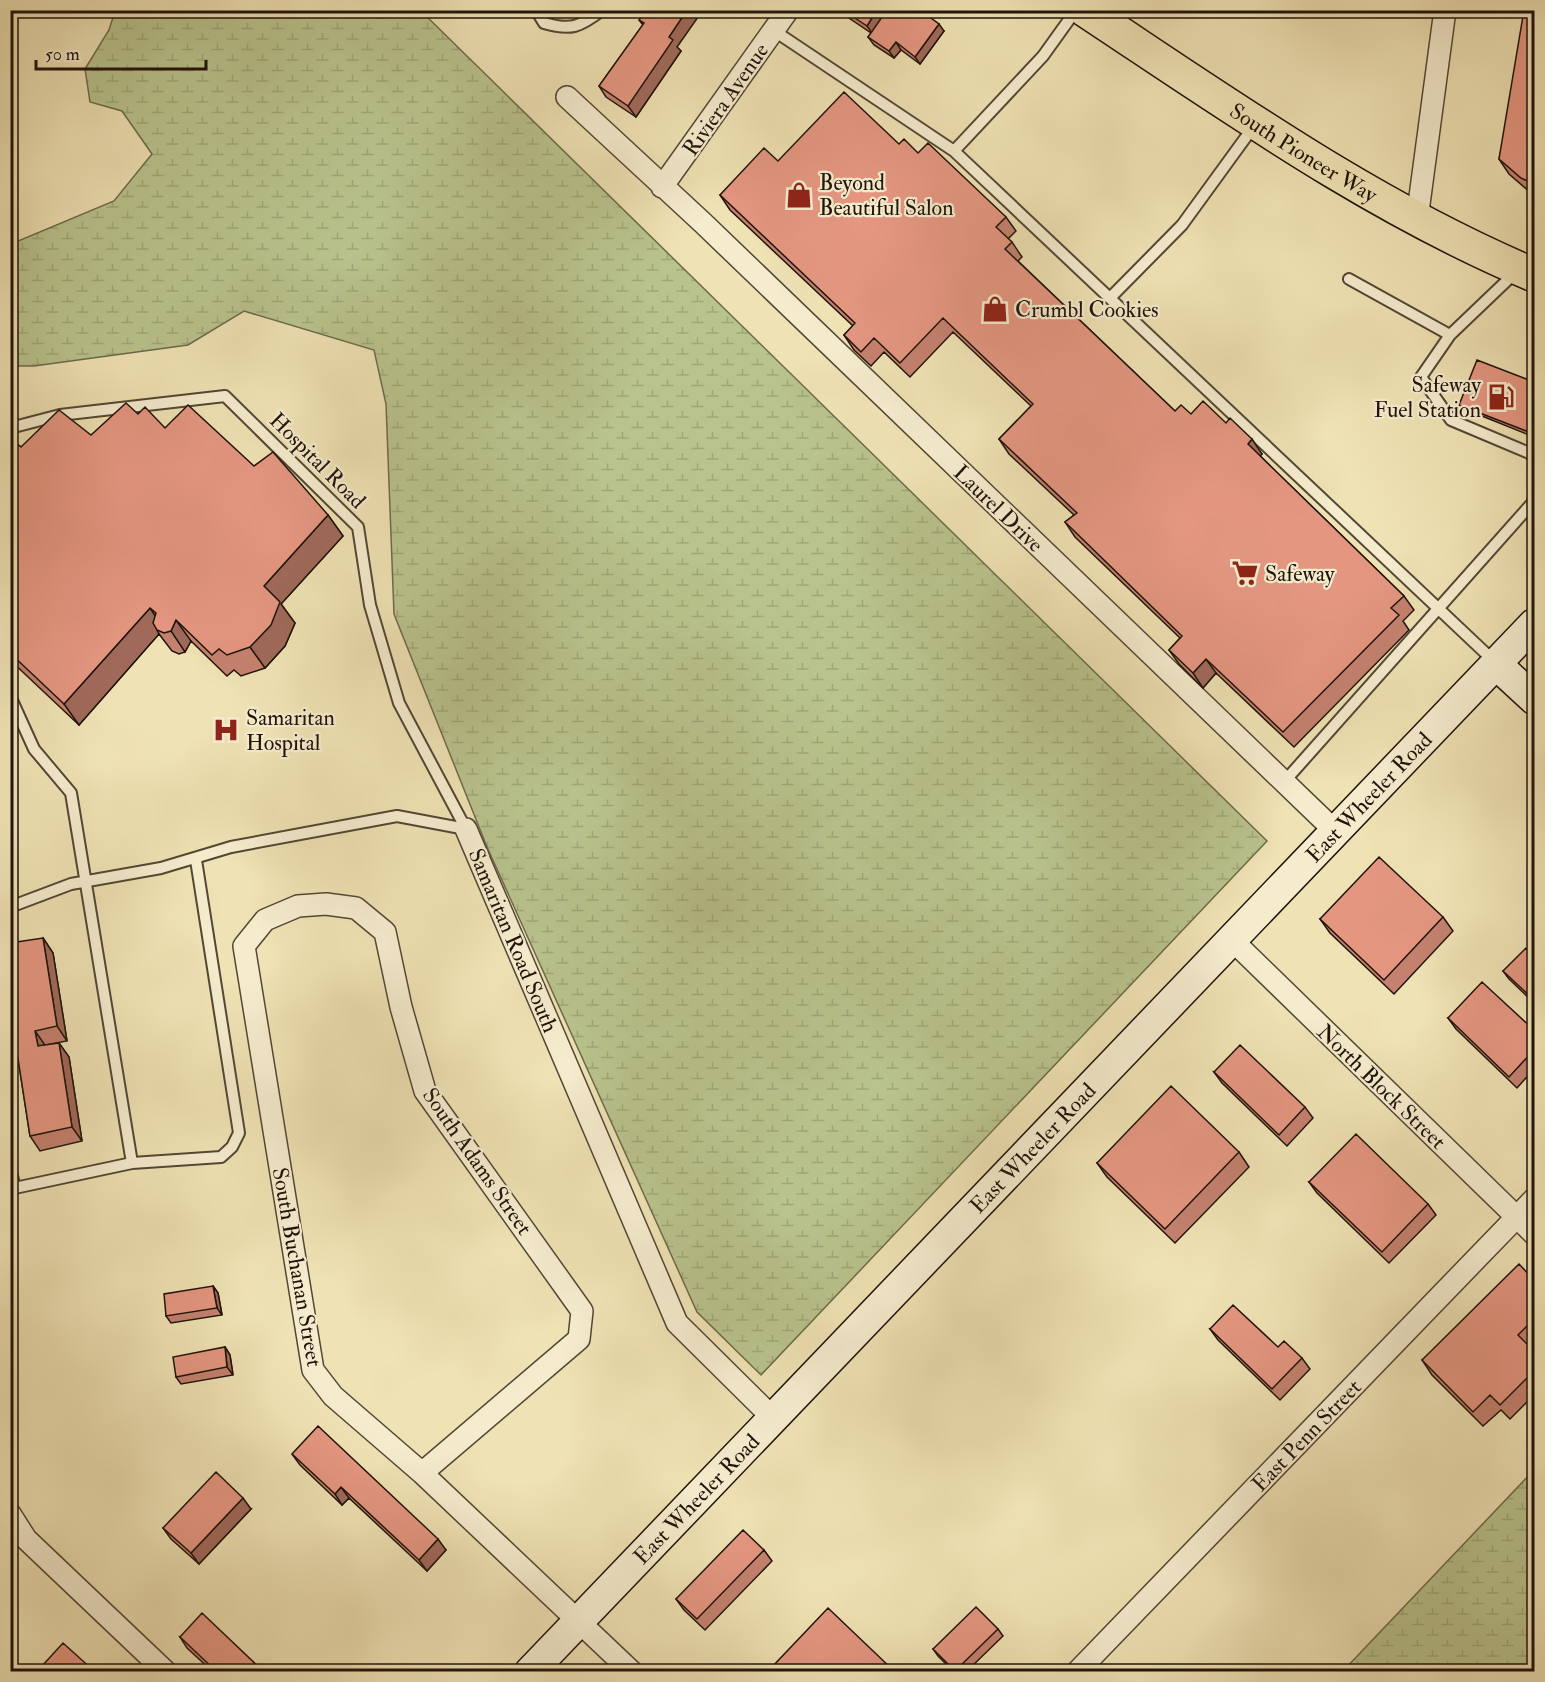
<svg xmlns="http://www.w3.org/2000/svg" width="1545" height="1682" viewBox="0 0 1545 1682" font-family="'IM FELL Double Pica',serif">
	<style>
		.wetland { fill: url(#wetland-marsh); stroke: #6c6b4c; stroke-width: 1.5 }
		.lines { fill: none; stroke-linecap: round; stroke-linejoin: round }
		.lane-casing { stroke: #534734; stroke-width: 14 }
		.street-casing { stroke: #534734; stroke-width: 24 }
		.secondary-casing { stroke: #1f130a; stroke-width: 33 }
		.primary-casing { stroke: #1f130a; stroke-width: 36 }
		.lane { stroke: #f5ecce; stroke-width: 10 }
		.street { stroke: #f5ecce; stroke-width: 21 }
		.secondary { stroke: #f5ecce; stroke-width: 30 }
		.primary { stroke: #efe2b4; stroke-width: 33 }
		.wall { fill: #c4816f; stroke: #1f130a; stroke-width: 1.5 }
		.shaded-wall { fill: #a0695a; stroke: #1f130a; stroke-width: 1.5 }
		.building { fill: #e49681; stroke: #1f130a; stroke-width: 1.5 }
		.labels { text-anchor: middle; stroke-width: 4.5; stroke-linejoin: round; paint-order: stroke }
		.street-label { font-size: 22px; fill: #1f130a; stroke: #f5ecce }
		.poi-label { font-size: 22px; fill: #1f130a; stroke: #f5ecce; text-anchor: start }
	</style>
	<defs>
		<pattern id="wetland-marsh" width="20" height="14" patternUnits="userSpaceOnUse" patternTransform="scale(1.5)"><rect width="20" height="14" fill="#b9c38d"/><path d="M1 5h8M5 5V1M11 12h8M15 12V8" fill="none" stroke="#9fa778"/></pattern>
	</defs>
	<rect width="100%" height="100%" fill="#efe2b4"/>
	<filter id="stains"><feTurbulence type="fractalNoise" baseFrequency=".00333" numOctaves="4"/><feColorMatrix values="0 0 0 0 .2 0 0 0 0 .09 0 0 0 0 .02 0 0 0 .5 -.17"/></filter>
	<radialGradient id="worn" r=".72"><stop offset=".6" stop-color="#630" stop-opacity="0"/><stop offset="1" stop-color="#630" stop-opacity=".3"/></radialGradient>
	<path class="wetland" d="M115,11H421L1267,841L761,1375L697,1312L487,847L394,614L386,404L374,350L244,311L188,345L34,366H11V244L114,201L152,154L122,111L90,102L85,69L109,30Z
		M1534,1470V1671H1343Z"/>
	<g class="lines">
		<g class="lane-casing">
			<path id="lane" d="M536,10L544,23C571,31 580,27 602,10
				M773,30L954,151L1496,663
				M954,151L1043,56L1076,10
				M1349,279L1450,335L1421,377L1451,420L1534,455
				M1110,298L1182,225L1254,126
				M1450,335L1517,271
				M10,428L60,415L225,396L358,527L370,605L399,703L466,829
				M10,696L34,749L71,793L132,1163
				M1284,782L1534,501
				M10,907L71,884L161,868L231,847L397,816L466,829
				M10,1168L15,1188
				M10,1189L132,1163L221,1157L232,1147L239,1133L196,860"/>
		</g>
		<g class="street-casing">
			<path id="street" d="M567,97L703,223L1335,831
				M662,187L788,10
				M1417,219L1445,10
				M466,829L677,1323L774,1419
				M1230,938L1534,1234
				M422,1473L579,1339L582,1311L425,1091L401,1007L385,932L356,908L326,904L298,906L265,920L244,946L313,1370L333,1396L422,1473L632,1672
				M10,1514L26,1539L166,1672
				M1077,1672L1534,1199"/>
		</g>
		<g class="secondary-casing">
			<g id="secondary">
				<path d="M1496,664L1534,699"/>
				<path id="s1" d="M530,1672L1534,624"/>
			</g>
		</g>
		<g class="primary-casing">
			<g id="primary">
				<path id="s2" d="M1085,10C1230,106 1374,208 1534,275"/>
			</g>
		</g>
		<use href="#lane" class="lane"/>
		<use href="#street" class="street"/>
		<use href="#secondary" class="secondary"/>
		<use href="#primary" class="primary"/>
	</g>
	<path class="wall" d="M837,10H884L885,13L944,31L920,64L901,50L894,58L874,45L868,37L871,33Z
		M1534,10V194L1531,193L1509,174L1499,159Z
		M639,20L677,47L681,51L636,117L606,97L599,86L643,25Z
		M899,144L918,153L1006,217L1016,231L1008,239L1012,242L1022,257L1018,261L1175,411L1226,423L1262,454L1260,456L1404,596L1414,610L1403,621L1409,630L1294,747L1216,673L1203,688L1179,664L1169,650L1180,638L1075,537L1065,522L1074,515L1009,454L999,439L1031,406L953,332L910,377L884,352L871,366L854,350L844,335L853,326L730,210L720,195L778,161Z
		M1534,382V437L1462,408L1459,405Z
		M138,414L165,428L254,466L328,515L343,536L281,604L295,623L285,646L265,668L241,676L234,670L227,676L191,641L185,652L179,654L172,651L159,634L79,725L10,660V438L21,447L91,435Z
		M1443,917L1453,931L1394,994L1330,933L1320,919Z
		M43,938L53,953L67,1041L45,1045L59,1043L69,1057L82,1141L40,1151L30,1136L10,1007Z
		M1534,957V1003L1509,979L1503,971Z
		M1448,1018L1534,1030V1069L1517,1088L1456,1029Z
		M1214,1072L1305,1107L1313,1118L1287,1146L1222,1083Z
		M1239,1152L1249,1167L1175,1243L1107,1177L1097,1163Z
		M1309,1182L1428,1204L1436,1215L1389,1263L1317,1193Z
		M1534,1280V1343L1530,1347L1534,1351V1395L1510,1419L1501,1410L1483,1426L1432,1375L1422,1360Z
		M213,1286L218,1293L222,1315L171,1323L166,1316Z
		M1210,1329L1278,1347L1302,1358L1310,1369L1280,1400L1218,1340Z
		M225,1347L230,1355L233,1375L181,1384L176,1377Z
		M292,1454L446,1550L427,1571L349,1498L342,1505L300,1465Z
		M251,1509L199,1564L171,1539L163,1528Z
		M764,1550L772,1561L705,1630L684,1610L676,1599Z
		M998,1629L1003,1636L967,1671H953L938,1656L933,1649Z
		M180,1637L263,1671H212L187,1648Z"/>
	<path class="shaded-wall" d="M687,10H703L677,47L681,51L636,117L628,106L669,37Z
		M877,10H884L886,13L872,33L867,26Z
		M939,24L944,31L920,64L915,57Z
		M896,42L901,50L894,58L889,51Z
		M1252,439L1262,454L1258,458L1248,444Z
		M328,515L343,536L281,604L295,623L285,646L265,668L250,647L264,586Z
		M150,608L164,629L157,630L159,634L79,725L64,704Z
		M176,620L191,641L185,652L171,631Z
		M1206,659L1216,673L1203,688L1193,673Z
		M43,938L53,953L67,1041L57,1026Z
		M35,1031L45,1045L38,1046Z
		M59,1043L69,1057L82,1141L72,1127Z
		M213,1286L218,1293L222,1315L217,1308Z
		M225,1347L230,1355L233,1375L227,1367Z
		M341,1487L349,1498L342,1505L335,1494Z
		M243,1498L251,1509L199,1564L191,1553Z
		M438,1539L446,1550L427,1571L419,1560Z"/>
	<path class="building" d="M646,10H687L669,37L673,40L628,106L599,86L644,23L639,20Z
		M843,10H877L867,26Z
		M887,10H920L939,24L915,57L896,42L889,51L868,37Z
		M1524,10H1534V184L1521,178L1499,159Z
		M844,92L899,144L904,139L918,153L928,143L1006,217L996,227L1012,242L1005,249L1175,411L1181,405L1191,414L1203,401L1226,423L1230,418L1252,439L1248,444L1404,596L1391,608L1399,615L1283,732L1206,659L1193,673L1169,650L1182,636L1065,522L1077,513L999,439L1033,404L943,318L900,363L874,338L861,352L844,335L855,323L720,195L764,148L778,161Z
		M1477,360L1534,382V434L1459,405Z
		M126,403L138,414L145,407L165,428L188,405L254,466L273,452L328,515L264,586L280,602L271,625L250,647L227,655L219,649L212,655L176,620L171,631L164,633L157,630L153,623L156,613L150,608L64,704L10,653V438L21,447L59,410L91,435Z
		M1379,857L1443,917L1384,980L1320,919Z
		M43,938L57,1026L35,1031L38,1046L59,1043L72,1127L30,1136L10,1007V943Z
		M1526,948L1534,957V1000L1503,971Z
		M1482,982L1534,1030V1050L1509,1077L1448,1018Z
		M1240,1045L1305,1107L1279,1135L1214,1072Z
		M1171,1086L1239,1152L1165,1229L1097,1163Z
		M1356,1134L1428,1204L1382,1252L1309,1182Z
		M1519,1264L1534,1280V1319L1518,1335L1534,1351V1371L1500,1405L1490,1395L1473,1412L1422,1360Z
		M213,1286L217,1308L166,1316L164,1294Z
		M1233,1305L1278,1347L1284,1341L1302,1358L1272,1389L1210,1329Z
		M225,1347L227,1367L176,1377L173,1357Z
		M318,1426L438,1539L419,1560L341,1487L335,1494L292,1454Z
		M216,1472L243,1498L191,1553L163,1528Z
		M743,1530L764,1550L697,1619L676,1599Z
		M976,1607L998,1629L955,1671L933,1649Z
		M828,1608L894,1671H777L772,1667Z
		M202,1613L263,1671H216L180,1637Z
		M63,1643L94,1671H47L42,1666Z"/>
	<defs>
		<g id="shop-bare" transform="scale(2.07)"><path d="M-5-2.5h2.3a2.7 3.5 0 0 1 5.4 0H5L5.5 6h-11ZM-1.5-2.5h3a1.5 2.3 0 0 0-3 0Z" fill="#8f2418" stroke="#f5ecce" stroke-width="2.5" paint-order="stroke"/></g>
		<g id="fuel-bare" transform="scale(2.07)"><path d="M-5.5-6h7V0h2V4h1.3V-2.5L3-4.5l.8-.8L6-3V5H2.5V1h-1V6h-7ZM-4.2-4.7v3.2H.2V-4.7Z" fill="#8f2418" stroke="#f5ecce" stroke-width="2.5" paint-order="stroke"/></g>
		<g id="supermarket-bare" transform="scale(2.07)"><path d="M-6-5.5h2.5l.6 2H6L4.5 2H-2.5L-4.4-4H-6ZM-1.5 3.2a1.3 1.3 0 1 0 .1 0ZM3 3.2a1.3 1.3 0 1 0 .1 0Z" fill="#8f2418" stroke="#f5ecce" stroke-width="2.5" paint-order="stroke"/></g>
		<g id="hospital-bare" transform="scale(2.07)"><path d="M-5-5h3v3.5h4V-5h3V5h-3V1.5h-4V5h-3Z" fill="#8f2418" stroke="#f5ecce" stroke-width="2.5" paint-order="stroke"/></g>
	</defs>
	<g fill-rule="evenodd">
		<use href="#shop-bare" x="799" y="195"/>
		<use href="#shop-bare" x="995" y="309"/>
		<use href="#fuel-bare" x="1501" y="397"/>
		<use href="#supermarket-bare" x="1245" y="573"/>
		<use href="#hospital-bare" x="226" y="730"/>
	</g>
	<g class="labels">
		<g class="street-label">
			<text transform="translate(725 99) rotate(-55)" y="8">Riviera Avenue</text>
			<text dy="8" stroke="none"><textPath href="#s2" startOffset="261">South Pioneer Way</textPath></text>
			<text transform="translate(318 460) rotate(45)" y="8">Hospital Road</text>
			<text transform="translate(999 508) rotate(44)" y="8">Laurel Drive</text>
			<text dy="8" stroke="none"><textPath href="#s1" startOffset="1212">East Wheeler Road</textPath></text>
			<text transform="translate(514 940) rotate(67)" y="8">Samaritan Road South</text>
			<text transform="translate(1382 1086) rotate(44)" y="8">North Block Street</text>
			<text dy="8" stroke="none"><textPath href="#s1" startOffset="726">East Wheeler Road</textPath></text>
			<text transform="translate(478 1161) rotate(55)" y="8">South Adams Street</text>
			<text transform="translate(298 1267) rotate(80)" y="8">South Buchanan Street</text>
			<text transform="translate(1306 1435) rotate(-46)" y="8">East Penn Street</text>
			<text dy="8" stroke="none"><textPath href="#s1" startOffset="240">East Wheeler Road</textPath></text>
		</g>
		<g class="poi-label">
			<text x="819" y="190">Beyond<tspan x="819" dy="25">Beautiful Salon</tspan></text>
			<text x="1015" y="317">Crumbl Cookies</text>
			<text x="1481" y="392" text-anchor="end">Safeway<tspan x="1481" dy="25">Fuel Station</tspan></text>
			<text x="1265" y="581">Safeway</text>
			<text x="246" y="725">Samaritan<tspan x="246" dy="25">Hospital</tspan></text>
		</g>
	</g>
	<rect width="1545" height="1682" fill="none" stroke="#efe2b4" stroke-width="36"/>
	<rect x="12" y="12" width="1521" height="1658" fill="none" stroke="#1f130a" stroke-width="3"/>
	<rect x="18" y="18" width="1509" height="1646" fill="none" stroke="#1f130a" stroke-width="1.5"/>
	<path d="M36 60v9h170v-9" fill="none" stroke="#1f130a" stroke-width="3"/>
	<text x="45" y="60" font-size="18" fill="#1f130a" stroke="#f5ecce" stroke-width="4.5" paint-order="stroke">50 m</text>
	<rect width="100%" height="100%" filter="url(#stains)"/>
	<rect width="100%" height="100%" fill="url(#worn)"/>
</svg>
